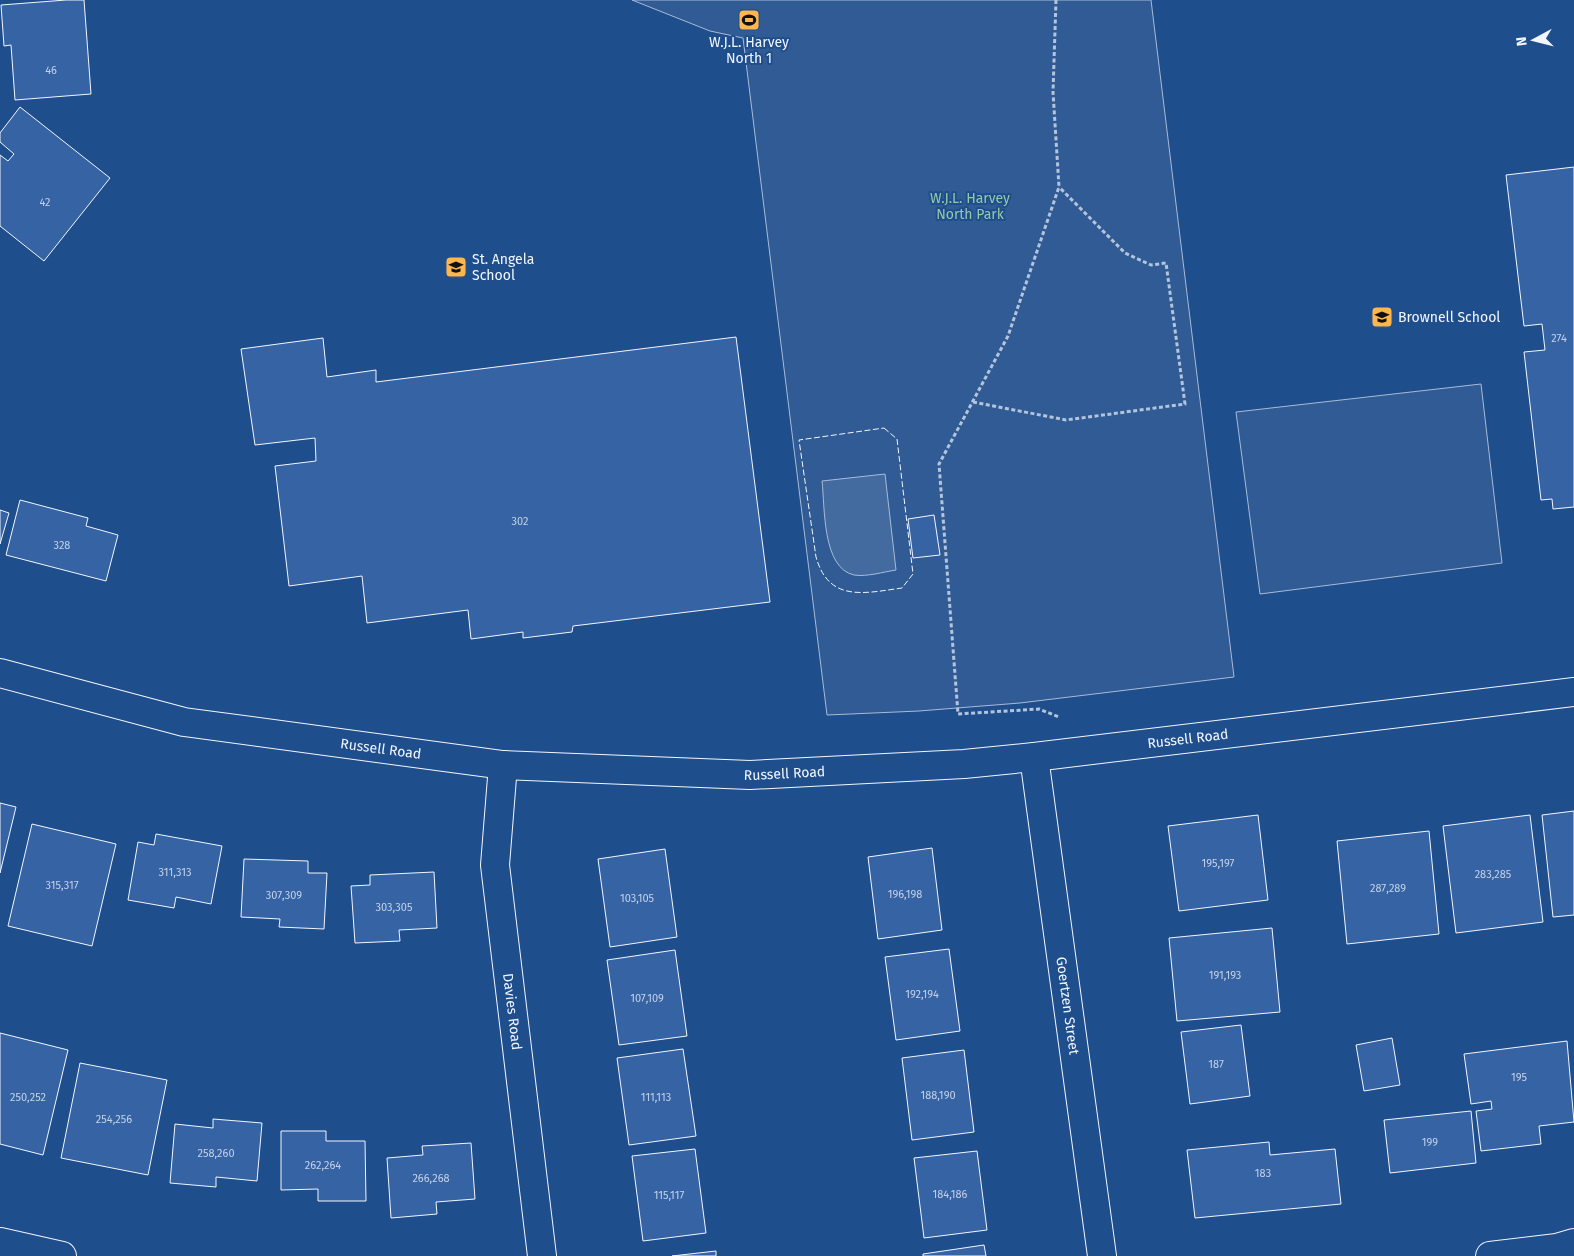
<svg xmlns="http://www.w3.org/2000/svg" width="1574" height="1256" viewBox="0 0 1574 1256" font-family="'Fira Sans',sans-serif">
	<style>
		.built { fill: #305b95; stroke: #a8bbd7 }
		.water { fill: #446ba0; stroke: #a8bbd7 }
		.building { fill: #3563a3; stroke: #f2f6ff }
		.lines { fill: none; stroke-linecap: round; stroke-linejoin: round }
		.street-casing { stroke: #f2f6ff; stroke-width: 30 }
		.secondary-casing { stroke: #f2f6ff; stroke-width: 30 }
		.path { stroke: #b3c4dc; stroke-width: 3; stroke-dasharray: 4 2.5; stroke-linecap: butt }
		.street { stroke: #1f4e8c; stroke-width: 28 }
		.secondary { stroke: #1f4e8c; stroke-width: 28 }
		.fence { stroke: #f2f6ff; stroke-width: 1; stroke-dasharray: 6 2.5; stroke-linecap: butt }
		.labels { text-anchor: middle; stroke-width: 4; stroke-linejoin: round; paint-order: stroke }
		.number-label { font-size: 11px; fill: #c3d1e8 }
		.poi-label { font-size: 14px; fill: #f2f6ff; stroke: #1f4e8c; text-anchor: start }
		.park-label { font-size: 14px; fill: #97c8a6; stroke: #1f4e8c }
		.street-label { font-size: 14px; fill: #f2f6ff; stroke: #1f4e8c }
	</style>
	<rect width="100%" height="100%" fill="#1f4e8c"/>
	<path class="built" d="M632,0H1151L1234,677L1020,703L919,711L827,715L743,38L710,31Z
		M1481,384L1502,563L1260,594L1236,412Z"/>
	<path class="water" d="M885,474L896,570C883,572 867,577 854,575C822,568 825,507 822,481Z"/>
	<path class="building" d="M66,0H84L91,94L15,100L11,45L4,46L1,5Z
		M20,107L110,178L44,261L0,226V155L8,161L14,154L0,142V133Z
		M1574,167V507L1553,509L1552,499L1541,500L1524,352L1545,350L1542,324L1524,326L1506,175Z
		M736,337L770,602L573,626L572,632L523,638V632L471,639L468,610L367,623L362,576L289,586L275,466L316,461L315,438L255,445L241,349L323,338L327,377L376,370V382Z
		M20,500L88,518L86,526L118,535L106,581L6,555Z
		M0,510L9,513L0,544Z
		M934,515L940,555L913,558L908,519Z
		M0,803L16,807L0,873Z
		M1574,811V915L1553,917L1542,815Z
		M1258,815L1268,900L1179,911L1168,826Z
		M1530,815L1543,922L1456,933L1443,826Z
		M32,824L116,844L92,946L8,926Z
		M1429,831L1439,934L1347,944L1337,841Z
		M156,834L222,846L211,904L176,897L174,908L128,900L138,842L154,845Z
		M932,848L942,930L878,939L868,857Z
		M665,849L677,937L610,947L598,859Z
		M244,859L308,861V873H327L324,929L279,927L280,919L241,917Z
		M434,872L437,928L399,930L400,941L355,943L351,886L370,885V875Z
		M1272,928L1280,1012L1177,1021L1169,938Z
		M949,949L960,1031L896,1040L885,957Z
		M675,950L687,1036L619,1045L607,960Z
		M1241,1025L1250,1096L1190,1104L1181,1032Z
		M0,1033L68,1050L43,1155L0,1144Z
		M1392,1038L1400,1085L1364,1091L1356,1045Z
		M1567,1041L1574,1122L1539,1126L1541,1144L1481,1151L1476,1111L1492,1109L1491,1101L1471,1104L1464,1054Z
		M683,1049L696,1136L629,1145L617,1058Z
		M964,1050L974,1132L912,1140L902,1058Z
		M80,1063L167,1080L148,1175L61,1158Z
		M1471,1111L1476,1163L1390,1173L1384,1120Z
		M213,1119L262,1123L257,1181L216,1177V1187L170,1183L175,1124L213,1128Z
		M281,1131H326V1141H365L366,1201H318V1189L281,1190Z
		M1269,1142L1270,1155L1335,1149L1341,1204L1195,1218L1187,1150Z
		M471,1143L475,1199L436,1202L437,1214L391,1218L387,1158L423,1155L422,1146Z
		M695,1149L706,1233L643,1241L632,1156Z
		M977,1151L987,1230L924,1238L914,1158Z
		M984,1245L986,1256H923V1254Z
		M716,1251V1256H672Z"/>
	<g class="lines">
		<g class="street-casing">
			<g id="street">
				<path id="s1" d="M503,765L495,865L542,1256"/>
				<path d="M0,1242L62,1256"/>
				<path d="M1490,1256L1557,1248L1574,1243"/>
			</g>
		</g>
		<g class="secondary-casing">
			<g id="secondary">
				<path id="s2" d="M0,673L184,722L503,765L750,775L964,764L1034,757L1574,692"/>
				<path id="s3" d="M1034,757L1102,1256"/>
			</g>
		</g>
		<path class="path" d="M1056,0L1053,92L1059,187L1008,336L939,464L958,714L1039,709L1059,717
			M973,402L1066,420L1185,404L1166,263L1151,265L1125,253L1059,187"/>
		<use href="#street" class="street"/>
		<use href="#secondary" class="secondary"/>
		<path class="fence" d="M884,428L897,439L913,574L902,588C865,593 829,603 816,557L799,440Z"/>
	</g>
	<defs>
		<g id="stadium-square" transform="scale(1.125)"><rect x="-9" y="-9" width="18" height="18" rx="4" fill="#ffb74d" stroke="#1f4e8c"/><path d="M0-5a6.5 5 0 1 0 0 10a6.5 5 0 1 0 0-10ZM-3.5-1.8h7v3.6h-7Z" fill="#111"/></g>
		<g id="school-square" transform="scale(1.125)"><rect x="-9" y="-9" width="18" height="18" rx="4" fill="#ffb74d" stroke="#1f4e8c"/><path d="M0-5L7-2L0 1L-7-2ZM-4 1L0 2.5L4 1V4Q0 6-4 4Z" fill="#111"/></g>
	</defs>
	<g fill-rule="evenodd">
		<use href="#stadium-square" x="749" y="20"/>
		<use href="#school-square" x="456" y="267"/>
		<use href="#school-square" x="1382" y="317"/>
	</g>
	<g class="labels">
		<g class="number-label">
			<text x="51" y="74">46</text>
			<text x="45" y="206">42</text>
			<text x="1559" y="342">274</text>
			<text x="520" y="525">302</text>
			<text x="62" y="549">328</text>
			<text x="1218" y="867">195,197</text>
			<text x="175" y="876">311,313</text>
			<text x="1493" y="878">283,285</text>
			<text x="62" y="889">315,317</text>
			<text x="1388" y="892">287,289</text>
			<text x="905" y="898">196,198</text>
			<text x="284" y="899">307,309</text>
			<text x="637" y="902">103,105</text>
			<text x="394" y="911">303,305</text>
			<text x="1225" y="979">191,193</text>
			<text x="922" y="998">192,194</text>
			<text x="647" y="1002">107,109</text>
			<text x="1216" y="1068">187</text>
			<text x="1519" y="1081">195</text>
			<text x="938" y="1099">188,190</text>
			<text x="28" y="1101">250,252</text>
			<text x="656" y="1101">111,113</text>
			<text x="114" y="1123">254,256</text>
			<text x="1430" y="1146">199</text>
			<text x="216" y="1157">258,260</text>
			<text x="323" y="1169">262,264</text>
			<text x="1263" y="1177">183</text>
			<text x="431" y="1182">266,268</text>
			<text x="950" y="1198">184,186</text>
			<text x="669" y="1199">115,117</text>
		</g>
		<g class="poi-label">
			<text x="749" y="47" text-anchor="middle">W.J.L. Harvey<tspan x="749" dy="16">North 1</tspan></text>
			<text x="472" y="264">St. Angela<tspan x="472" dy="16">School</tspan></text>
			<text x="1398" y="322">Brownell School</text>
		</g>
		<g class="park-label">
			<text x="970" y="203">W.J.L. Harvey<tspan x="970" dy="16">North Park</tspan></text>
		</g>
		<g class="street-label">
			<text dy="5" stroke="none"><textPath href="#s2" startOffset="1199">Russell Road</textPath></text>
			<text dy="5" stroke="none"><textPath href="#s2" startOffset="389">Russell Road</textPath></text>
			<text dy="5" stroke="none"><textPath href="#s2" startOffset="794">Russell Road</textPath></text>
			<text dy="5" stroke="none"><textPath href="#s3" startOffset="251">Goertzen Street</textPath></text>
			<text dy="5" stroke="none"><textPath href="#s1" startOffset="248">Davies Road</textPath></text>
		</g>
	</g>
	<g transform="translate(1534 40) rotate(263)" stroke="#1f4e8c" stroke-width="4" paint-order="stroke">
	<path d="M0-4L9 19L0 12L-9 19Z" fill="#f2f6ff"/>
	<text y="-8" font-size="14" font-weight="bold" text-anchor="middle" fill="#f2f6ff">N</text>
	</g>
</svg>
